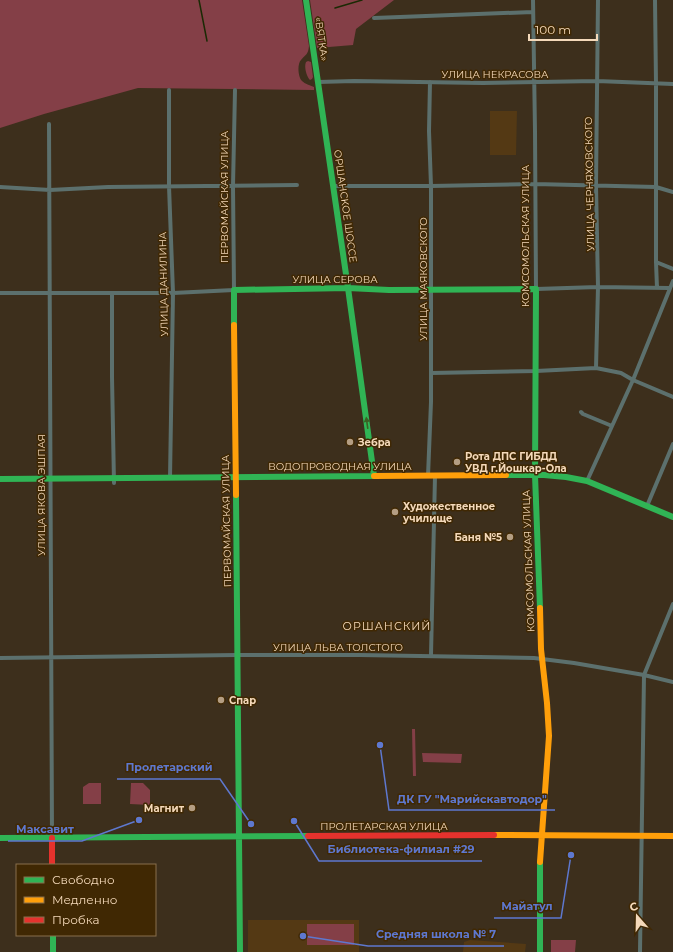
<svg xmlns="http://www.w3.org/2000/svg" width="673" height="952" viewBox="0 0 673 952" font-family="Montserrat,sans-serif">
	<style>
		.built { fill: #543914 }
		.green { fill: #843f47 }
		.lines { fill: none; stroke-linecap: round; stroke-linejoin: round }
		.stream { stroke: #1a2a04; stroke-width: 1.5 }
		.street { stroke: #5c706d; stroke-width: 4 }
		.fast { stroke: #30b455; stroke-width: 6 }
		.slow { stroke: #ff9f0a; stroke-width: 6 }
		.jam { stroke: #e5322d; stroke-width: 6 }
		.oneway { fill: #3a6024 }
		.poi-dot { fill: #b49e83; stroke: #402803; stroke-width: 1.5 }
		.labels { text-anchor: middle; stroke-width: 3; stroke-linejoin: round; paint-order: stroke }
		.street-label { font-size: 10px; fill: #f4d9ba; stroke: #402803 }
		.poi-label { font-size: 10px; font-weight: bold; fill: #f4d9ba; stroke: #402803; text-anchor: start }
		.neighbourhood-label { font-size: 11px; letter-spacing: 1px; fill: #f4d9ba; stroke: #402803 }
		.leader { fill: none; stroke: #5e78cf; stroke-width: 1.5 }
		.callout-dot { fill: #5e78cf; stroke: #402803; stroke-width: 1.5 }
		.callout-label { font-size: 11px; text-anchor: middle; font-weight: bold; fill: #5e78cf; stroke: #402803; stroke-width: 3; stroke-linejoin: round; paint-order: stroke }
	</style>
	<rect width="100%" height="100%" fill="#3d2f1c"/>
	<path class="built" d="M490,111H517L516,155H490Z
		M248,920H359V952H248Z
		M470,940L526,944L525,952H463L464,942Z"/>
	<path class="green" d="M0,0H302L309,46C308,55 306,54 301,60C297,64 298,77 302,81C305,84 310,85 314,87V90L138,88L44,114L0,128Z
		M310,0H394L356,29L353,45L317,48Z
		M308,61L311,62L313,77L312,79L310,80C306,76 304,66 306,62Z
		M412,729H415L416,776H413Z
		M422,753L462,754L461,763L423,762Z
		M89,783H101V804H83V787Z
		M131,783H143L150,790V805L130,804Z
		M307,924H354V945H307Z
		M551,940H576L575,952H551Z"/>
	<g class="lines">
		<path class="stream" d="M199,0L207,41
			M335,8L362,0"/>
		<path class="street" d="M533,0L535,131L536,289L598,287L669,288
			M655,0L656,83V262L657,288
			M374,18L533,12
			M318,82L354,81L483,83L597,81L673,84
			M169,90V186L173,293L170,478
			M49,124L52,838
			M333,186H431L535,184L656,187L673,192
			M0,187L50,190L108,187L297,185
			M656,262L673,269
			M0,293H173L234,290L233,186L235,90
			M112,293V377L114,483
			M596,368L598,287L596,185L598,0
			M431,373L536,371L596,368L621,373L633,380L673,397
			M581,412L583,414L612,426
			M428,476L431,402V186L429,131L430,82
			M587,481L633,380L673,281
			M647,506L673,444
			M431,655L435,476
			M0,658L237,655H359L534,658L574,663L644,675L673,682
			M640,952L644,675L673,604"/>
		<path class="fast" d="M348,288L389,290L536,289L535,475L540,608
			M348,288L374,476
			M234,325V290L348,288L306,0
			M506,475H544L566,477L587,481L673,517
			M0,479L374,476
			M236,495L240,952
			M0,838L308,836
			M53,935V952
			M540,952V862"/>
		<path class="slow" d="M234,325L236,495
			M374,476L506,475
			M540,608L541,649L547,703L549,736L540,862
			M494,835L673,836"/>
		<path class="jam" d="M308,836L494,835
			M52,838V865"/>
	</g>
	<defs><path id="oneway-solid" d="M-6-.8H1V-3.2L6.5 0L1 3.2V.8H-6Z"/></defs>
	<use class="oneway" href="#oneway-solid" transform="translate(367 423) rotate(-98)"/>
	<g class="poi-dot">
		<circle cx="350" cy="442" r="4"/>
		<circle cx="457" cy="462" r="4"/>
		<circle cx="395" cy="512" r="4"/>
		<circle cx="510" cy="537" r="4"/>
		<circle cx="221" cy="700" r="4"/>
		<circle cx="192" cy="808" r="4"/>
	</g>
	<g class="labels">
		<g class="street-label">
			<text transform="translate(322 39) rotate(82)" y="4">«ВЯТКА»</text>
			<text x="495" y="78">УЛИЦА НЕКРАСОВА</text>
			<text transform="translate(589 184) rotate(-91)" y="4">УЛИЦА ЧЕРНЯХОВСКОГО</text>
			<text transform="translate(224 197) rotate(-90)" y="4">ПЕРВОМАЙСКАЯ УЛИЦА</text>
			<text transform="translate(346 206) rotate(82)" y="4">ОРШАНСКОЕ ШОССЕ</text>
			<text transform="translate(525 236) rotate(-90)" y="4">КОМСОМОЛЬСКАЯ УЛИЦА</text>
			<text x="335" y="283">УЛИЦА СЕРОВА</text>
			<text transform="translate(423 279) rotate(-90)" y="4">УЛИЦА МАЯКОВСКОГО</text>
			<text transform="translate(163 284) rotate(-91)" y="4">УЛИЦА ДАНИЛИНА</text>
			<text x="340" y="470">ВОДОПРОВОДНАЯ УЛИЦА</text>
			<text transform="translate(41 495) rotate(-90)" y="4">УЛИЦА ЯКОВА ЭШПАЯ</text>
			<text transform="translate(226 521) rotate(-91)" y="4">ПЕРВОМАЙСКАЯ УЛИЦА</text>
			<text transform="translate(528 561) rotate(-92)" y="4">КОМСОМОЛЬСКАЯ УЛИЦА</text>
			<text x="338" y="651">УЛИЦА ЛЬВА ТОЛСТОГО</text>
			<text x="384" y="830">ПРОЛЕТАРСКАЯ УЛИЦА</text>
		</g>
		<g class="poi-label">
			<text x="358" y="446">Зебра</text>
			<text x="465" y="460">Рота ДПС ГИБДД<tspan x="465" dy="12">УВД г.Йошкар-Ола</tspan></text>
			<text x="403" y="510">Художественное<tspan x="403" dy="12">училище</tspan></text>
			<text x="502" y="541" text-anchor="end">Баня №5</text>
			<text x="229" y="704">Спар</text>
			<text x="184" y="812" text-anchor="end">Магнит</text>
		</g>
		<g class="neighbourhood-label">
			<text x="387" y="630">ОРШАНСКИЙ</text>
		</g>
	</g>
	<path class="leader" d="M251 824L220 779H117M380 745L389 810H555M139 820L82 841H8M294 821L319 861H482M571 855L561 918H494M303 936L368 946H504"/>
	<g class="callout-dot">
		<circle cx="251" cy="824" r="4"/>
		<circle cx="380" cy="745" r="4"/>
		<circle cx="139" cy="820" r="4"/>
		<circle cx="294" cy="821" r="4"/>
		<circle cx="571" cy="855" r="4"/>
		<circle cx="303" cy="936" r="4"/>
	</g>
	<g class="callout-label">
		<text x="169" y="771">Пролетарский</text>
		<text x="472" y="803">ДК ГУ "Марийскавтодор"</text>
		<text x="45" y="833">Максавит</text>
		<text x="401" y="853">Библиотека-филиал #29</text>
		<text x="527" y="910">Майатул</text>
		<text x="436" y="938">Средняя школа № 7</text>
	</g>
	<rect x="16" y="864" width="140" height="72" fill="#402803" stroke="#886f4c"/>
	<rect x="24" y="877" width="20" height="6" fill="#30b455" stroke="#886f4c"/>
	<text x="52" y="884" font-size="12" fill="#f4d9ba">Свободно</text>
	<rect x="24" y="897" width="20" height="6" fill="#ff9f0a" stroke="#886f4c"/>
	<text x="52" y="904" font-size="12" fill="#f4d9ba">Медленно</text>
	<rect x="24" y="917" width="20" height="6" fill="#e5322d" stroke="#886f4c"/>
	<text x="52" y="924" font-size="12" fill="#f4d9ba">Пробка</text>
	<g transform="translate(637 916) rotate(340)" stroke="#402803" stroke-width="3" paint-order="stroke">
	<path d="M0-3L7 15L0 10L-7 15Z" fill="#f4d9ba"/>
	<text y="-6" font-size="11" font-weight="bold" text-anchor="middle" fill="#f4d9ba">С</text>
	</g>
	<path d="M529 34v6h68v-6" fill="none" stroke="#f4d9ba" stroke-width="2"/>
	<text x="535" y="34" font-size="12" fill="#f4d9ba" stroke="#402803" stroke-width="3" paint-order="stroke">100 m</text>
</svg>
